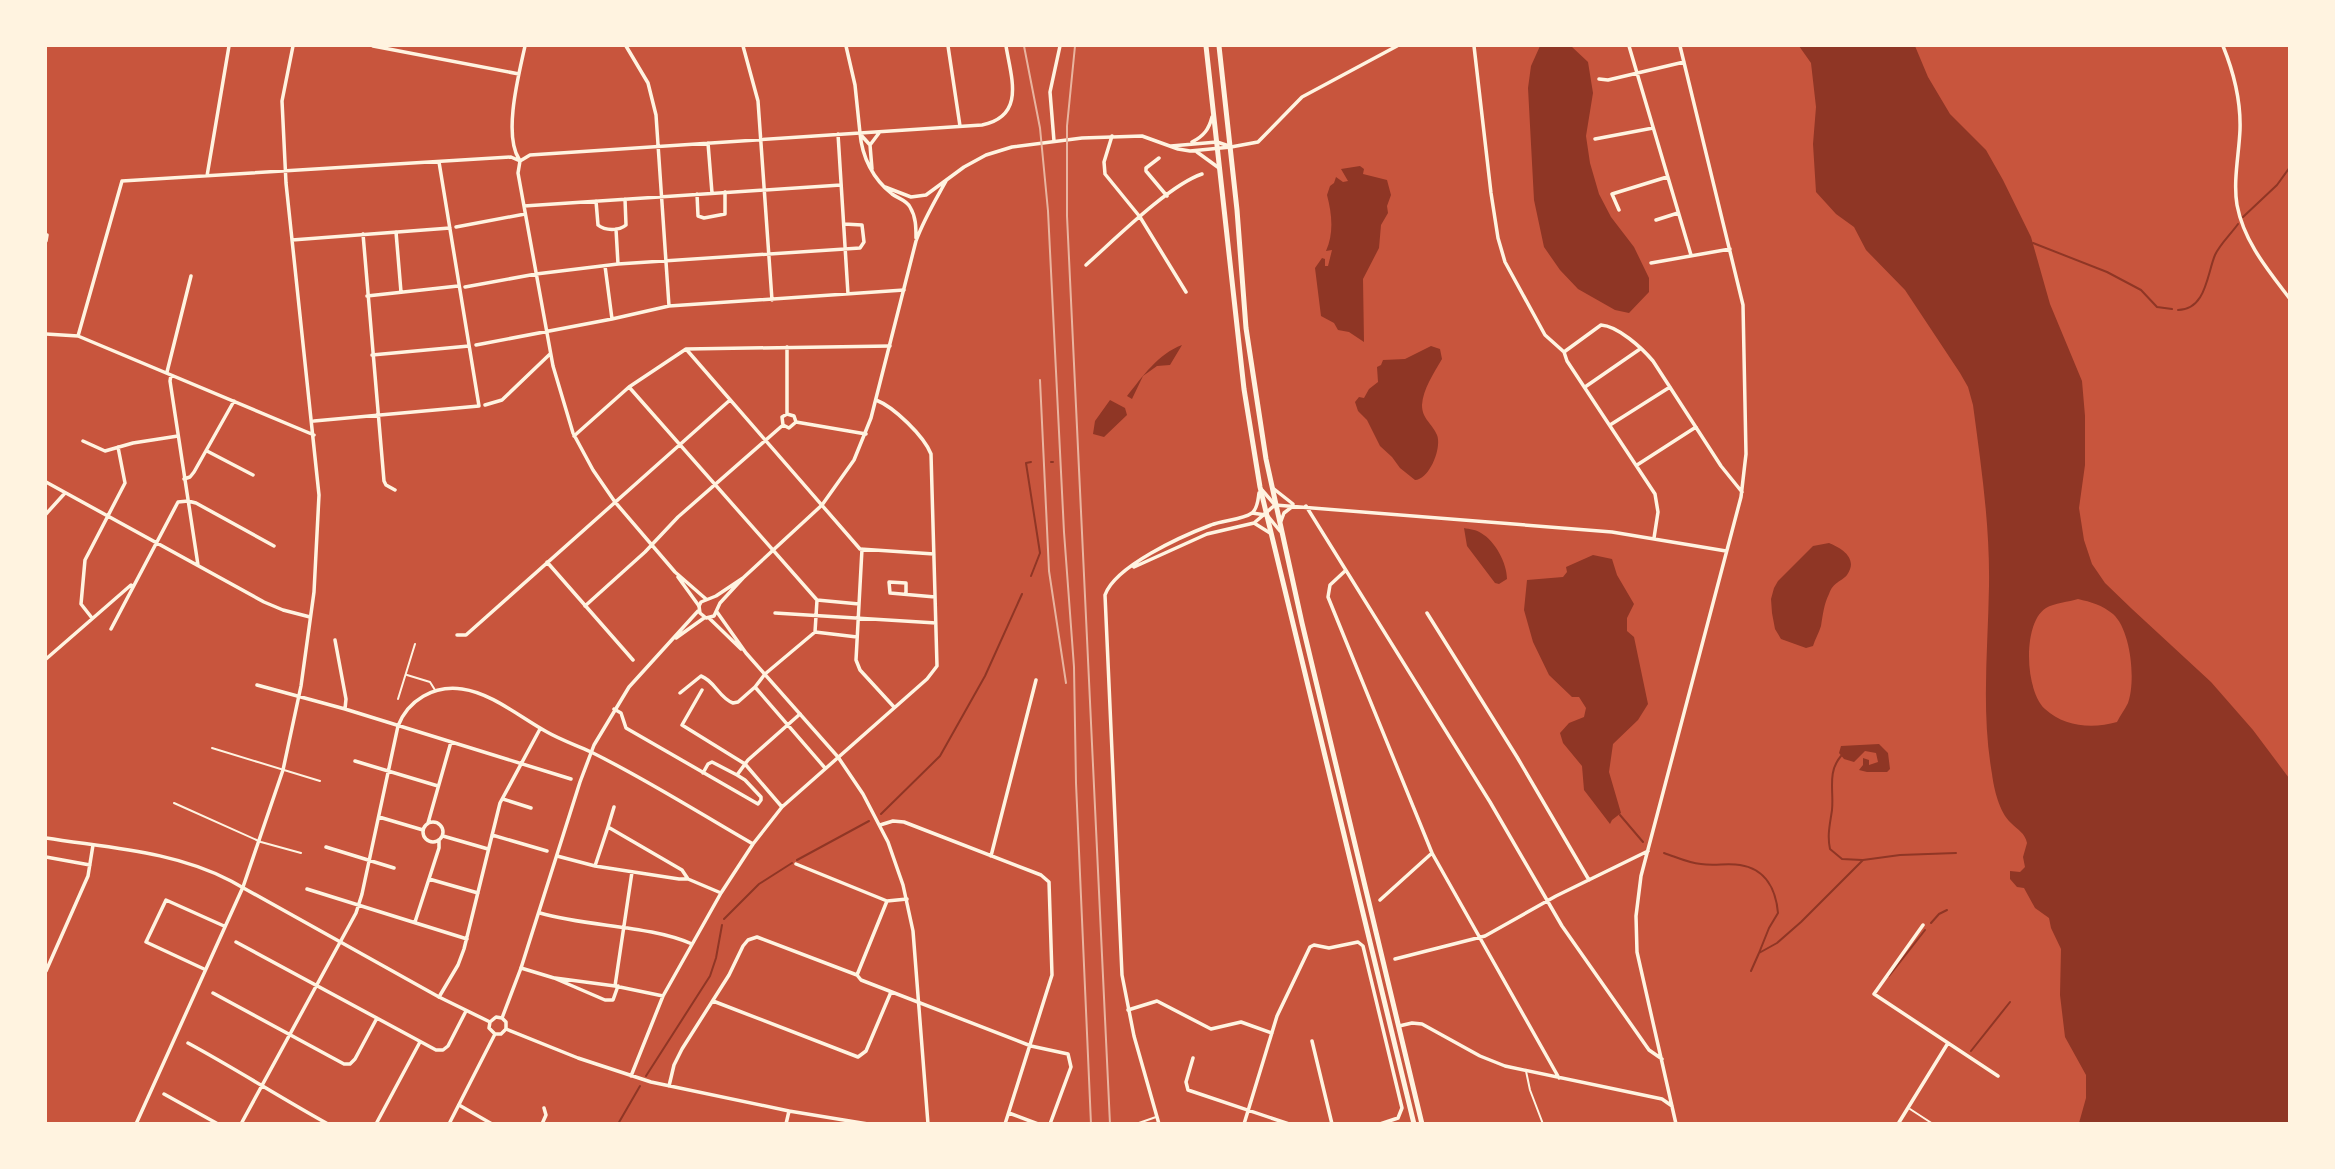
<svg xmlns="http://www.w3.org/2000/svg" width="2335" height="1169" viewBox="0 0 2335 1169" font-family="'Times New Roman',serif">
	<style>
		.water { fill: #8f3625; fill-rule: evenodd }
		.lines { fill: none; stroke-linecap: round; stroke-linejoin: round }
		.stream { stroke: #8f3625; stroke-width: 2 }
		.service { stroke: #fff3e0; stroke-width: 2 }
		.minor { stroke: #fff3e0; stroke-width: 3.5 }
		.tertiary { stroke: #fff3e0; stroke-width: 3.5 }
		.primary { stroke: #fff3e0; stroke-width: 5 }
		.rail { stroke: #e9b49f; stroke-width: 2 }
	</style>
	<rect width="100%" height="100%" fill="#c8553d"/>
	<path class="water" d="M1540,46H1571L1588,62L1593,93L1586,136L1590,163L1599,194L1611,217L1634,247L1649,278V292L1629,313L1615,310L1578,289L1560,270L1544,247L1534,200L1528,88L1531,66Z
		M1799,46H1915L1928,77L1950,114L1986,150L2003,180L2031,237L2050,304L2082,381L2085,416V465L2079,508L2084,540L2092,564L2105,583L2132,609L2211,682L2253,730L2289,778V1123H2079L2086,1098V1075L2065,1037L2060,995L2061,949L2051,928L2049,918L2035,908L2024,888L2017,887L2010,879V871L2020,872L2025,867L2023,857L2027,843C2025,833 2018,830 2011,823C1999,812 1994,789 1992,774C1981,711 1988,649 1989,586C1990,525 1981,465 1973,405L1968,387L1960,373L1905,290L1866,250L1854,227L1836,214L1816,192L1813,144L1816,107L1811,63ZM2078,599C2091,602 2102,605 2113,614C2131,630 2136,681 2128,703C2125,709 2120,716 2117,722C2093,729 2064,727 2045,709C2025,691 2022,623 2046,608C2054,603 2069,602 2078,599Z
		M1360,166L1364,169L1363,174L1387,180L1391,195L1387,206L1388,213L1381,225L1379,248L1363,279L1364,342L1349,332L1338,330L1334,323L1321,316L1315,268L1322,258L1325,259V266H1328L1332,250L1326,251C1334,233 1332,214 1327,195L1330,186L1334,183L1336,177L1343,182L1348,181L1341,169Z
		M1182,345L1170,365L1157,366L1143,376L1132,399L1127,396C1143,376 1158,354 1182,345Z
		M1431,346L1440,349L1442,359C1434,373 1423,389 1422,405C1422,419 1432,423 1437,435C1442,447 1430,479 1415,480L1400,468L1392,457L1380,446L1367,420L1358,411L1355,402L1359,397L1364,398L1369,389L1378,382L1377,367L1381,365L1383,360L1405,359Z
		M1110,400L1125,408L1127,415L1104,437L1093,434L1095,421Z
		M1464,528C1469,529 1477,530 1481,533C1495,541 1507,563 1507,579L1499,584L1495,583L1467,546Z
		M1829,543C1841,548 1859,558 1847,575C1840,583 1834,581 1829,594C1824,604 1823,614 1821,626C1819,633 1815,639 1813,646L1806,648L1781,639L1775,629L1772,613L1771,599L1774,588L1778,581L1813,546Z
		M1593,555L1612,559L1617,575L1634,604L1627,618V631L1634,637L1648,704L1638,720L1613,744L1609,772L1621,813L1612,820L1610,824L1584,790L1582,766L1563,743L1560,733L1569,723L1584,717L1586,708L1579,697H1572L1549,675L1533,642L1524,610L1527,580L1563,577L1567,572L1566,567Z
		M1879,744L1888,753L1890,769L1887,772H1867L1859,770L1863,765V758L1869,760V765L1878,762L1876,753L1865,751L1854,762L1844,759L1839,753L1841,746Z"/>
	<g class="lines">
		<path class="stream" d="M2243,217L2277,185L2290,167
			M2033,243L2107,272L2141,290L2157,307L2172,309
			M2178,310C2206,310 2207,274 2215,255C2220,244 2231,234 2238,224
			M1051,462H1053
			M1031,576L1040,553L1026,463L1031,462
			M1841,756C1827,772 1834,791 1832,810C1830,824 1827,835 1830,849L1842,859L1862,860
			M881,814L940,756L985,676L1022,594
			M1620,815L1643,842
			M1664,853C1676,857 1688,863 1701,864C1714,866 1728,863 1740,865C1766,869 1776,890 1778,913L1769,928L1759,953L1777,943L1801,922L1863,860L1900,855L1956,853
			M797,860L869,821
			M724,919L759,884L792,863
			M1931,923L1939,914L1947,910
			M1751,971L1759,953
			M1889,976L1925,930
			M1971,1051L2010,1002
			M646,1076L710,976L716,958L722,925
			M618,1124L640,1086"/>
		<path class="service" d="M407,675L430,682L435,690
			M398,699L415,644
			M212,748L320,781
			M174,803L261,842L301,853
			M1526,1071L1530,1090L1543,1124
			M1910,1109L1933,1124
			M1136,1124L1156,1117"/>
		<path class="minor" d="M373,46L519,74
			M626,46L648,83L656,115L669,306
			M743,46L758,101L772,300
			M948,46L960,126
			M1474,46L1491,193L1498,238L1505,262L1545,335L1564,352L1567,361L1655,494L1658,512L1654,538
			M1629,46L1691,255
			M2223,46C2234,73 2241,100 2240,130C2239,154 2233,181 2237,205C2244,242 2268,270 2290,299
			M1599,79L1608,80L1684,62
			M838,134L848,294
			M1112,136L1104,162L1105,174L1140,217L1186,292
			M1595,139L1653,128
			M1054,141L1050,92L1060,46
			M708,143L712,193
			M1231,147L1258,142L1302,97L1397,46
			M1159,158L1146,168V171L1167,196
			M519,159C503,134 519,74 525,46
			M520,161L518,173L553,366L573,433L593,470L615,502L675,572L706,599
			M520,161L530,155L860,133L855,85L846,46
			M207,176L229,46
			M697,194L698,216L704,218L725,214V192
			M596,201L598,225C605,231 619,231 626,225L625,199
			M524,206L841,185
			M1619,210L1612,194L1667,177
			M1656,220L1678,213
			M456,227L525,214
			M616,229L618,264
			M396,232L401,292
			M363,234L384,481L386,485L395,490
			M292,240L450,228
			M46,241L47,235
			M1651,263L1730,249
			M1086,265C1114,240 1169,185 1202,174
			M605,266L612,319L669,306L904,290
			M465,287L536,274L618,264L860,248L864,242L862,225L844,224
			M367,296L458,286
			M46,334L78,336L314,435
			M78,336L122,181L511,157L520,161
			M476,345L612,319
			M787,347V414
			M686,349L860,549L934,554
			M1564,352L1601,325C1618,326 1642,348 1653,361L1721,466L1742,492
			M372,355L469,346
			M167,372L191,276
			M171,375L170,381L198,565
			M629,387L817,600L859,604
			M1585,387L1640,349
			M485,405L502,400L550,354
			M314,421L479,406L439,162
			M783,425L782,417L787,414L794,416L796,422
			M1610,425L1670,387
			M574,436L629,387L686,349L890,346
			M83,441L105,451L133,443L178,436
			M207,451L253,475
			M1637,465L1696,427
			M184,479L190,477L194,472L234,401
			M46,482L264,602L283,610L310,617
			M1274,489L1293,504
			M1262,490L1275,505L1612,532L1726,551
			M1306,506L1490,802L1562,926L1649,1050L1662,1059
			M46,514L65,493
			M1267,515L1280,531
			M1281,521L1284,513L1293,506
			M862,549L856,660L860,670L894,707
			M547,562L633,660
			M1345,571L1330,585L1328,597L1432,853L1559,1078
			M678,577L699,606
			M906,594V583L889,582L890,593L935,597
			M585,606L645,552L678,517L783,425L789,428L796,422L866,434
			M775,613L936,623
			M1427,613L1517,757L1589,880
			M92,618L81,604L85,560L125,483L118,447
			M111,629L178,502L188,501L196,503L274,546
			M815,632L817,600
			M457,635H466L730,400
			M335,640L346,699L345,709
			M46,659L131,585
			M257,685L345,709L571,779
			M702,690L682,725L745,764L782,807
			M680,693L701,676C715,681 719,698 733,703L738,702L755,687
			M614,709L621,713L626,728L758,804L761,800V797L745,780L737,775L748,760L800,714
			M355,761L438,786
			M825,768L755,687L765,674L815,632L857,637
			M703,773L708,764L712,762L737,775
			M503,799L531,808
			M379,817L423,830
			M423 832a10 10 0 1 1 20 0a10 10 0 1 1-20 0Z
			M428,823L451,742
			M880,825L893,821L904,822L1041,875L1049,882L1052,975L1005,1124
			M608,827L614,807
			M492,835L547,851
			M443,836L488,849
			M326,847L394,868
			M557,856L595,866L679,879H688L721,893
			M991,856L1036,680
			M46,857L90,865
			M796,864L887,901L907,899
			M595,866L608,827L682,870L688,879
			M429,879L478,893
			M307,889L467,939
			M1380,900L1432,853
			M540,913C587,927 649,925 692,944
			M415,922L439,848V841
			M1923,925L1874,994L1998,1076
			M236,942L436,1050H443L448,1046L466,1011
			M1395,959L1485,936L1556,896L1648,851
			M521,968L554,978L605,1000H613L618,986
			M204,969L146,942L166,900L224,926
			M46,971L88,876L93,845
			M857,975L887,901
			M555,978L615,986L663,996
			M615,986L632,872
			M213,993L344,1064H350L355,1059L377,1018
			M439,997L458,965L464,949L500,803L540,729
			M713,1001L858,1057L866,1051L891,992
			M1128,1010L1157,1001L1211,1029L1241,1022L1272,1033
			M1399,1026L1412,1023L1422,1024L1480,1056L1505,1066L1662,1099L1672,1106
			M506,1029L578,1058L651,1082L789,1111L868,1124
			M1312,1041L1332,1124
			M188,1043C236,1069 281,1098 328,1124
			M1193,1058L1186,1082L1188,1090L1289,1124
			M631,1076L663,996L721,893L753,844L782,807L927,679L937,666L931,454C924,436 894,407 876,400
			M669,1086L674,1065L682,1049L729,975L743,946L748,940L757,937L857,975L861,980L1031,1046L1068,1054L1071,1067L1050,1124
			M164,1094L218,1124
			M459,1105L492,1124
			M1009,1113L1038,1124
			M136,1124L243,887L283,770L301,686L314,592L319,495L286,183L282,101L293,46
			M241,1124L356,913L362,894L398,726C408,700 434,685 462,689C492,693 521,718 547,732C561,740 576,745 591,752C646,779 699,813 753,844
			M376,1124L420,1042
			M542,1124L546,1115L544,1108
			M786,1124L789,1111
			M1244,1124L1277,1016L1310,947L1314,945L1329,948L1358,942L1363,946L1402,1108L1398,1118L1380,1124
			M1676,1124L1637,952L1636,916L1641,876L1741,497L1746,454L1743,305L1680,46
			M1898,1124L1948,1043"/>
		<path class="tertiary" d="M860,133L982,125C1026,116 1011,77 1006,46
			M860,133C862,157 873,179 892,194C899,199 906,200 910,207C916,217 916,227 916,238
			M861,135L870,145L872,169
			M1192,142C1204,136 1209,129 1212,117
			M870,145L879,133
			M1171,146L1217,142L1229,146
			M1197,152L1219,168
			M885,187L911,197L926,195L964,167L986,155L1012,147L1082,138L1142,136L1178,149L1190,151L1231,147
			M1252,513L1266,515
			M1254,523L1270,533
			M1134,567L1207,534L1254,523L1275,505
			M743,578L716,596L701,602L699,606L700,613L706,618L714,616L720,603L743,578L822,505L854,460L871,418L916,241C924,219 935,201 946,181
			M717,612L746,653L838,757L863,794L888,842L903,885L913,931L928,1124
			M709,618L741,649
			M676,638L704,618
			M46,838C109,848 174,851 231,881L439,997L490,1022
			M502,1018L521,968L580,782L594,745L629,687L698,611
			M490,1022L489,1028L495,1034
			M490,1022L496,1017L502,1018
			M495,1034H501L506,1029V1022L502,1018
			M449,1124L495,1034
			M1159,1124L1134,1036L1122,975L1105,595C1115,566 1182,536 1211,525C1223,520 1242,520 1252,513C1258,508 1258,499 1259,493"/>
		<path class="primary" d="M1206,46L1244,389L1260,487L1414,1124
			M1219,46L1237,210L1246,328L1266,459L1302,623L1422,1124"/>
		<path class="rail" d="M1024,46L1040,128L1048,211L1064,532L1074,667L1076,783L1091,1124
			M1075,46L1067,126V216L1110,1124
			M1040,380L1049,571L1066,683"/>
	</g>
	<rect width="2335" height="1169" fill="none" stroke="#fff3e0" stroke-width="94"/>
</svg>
